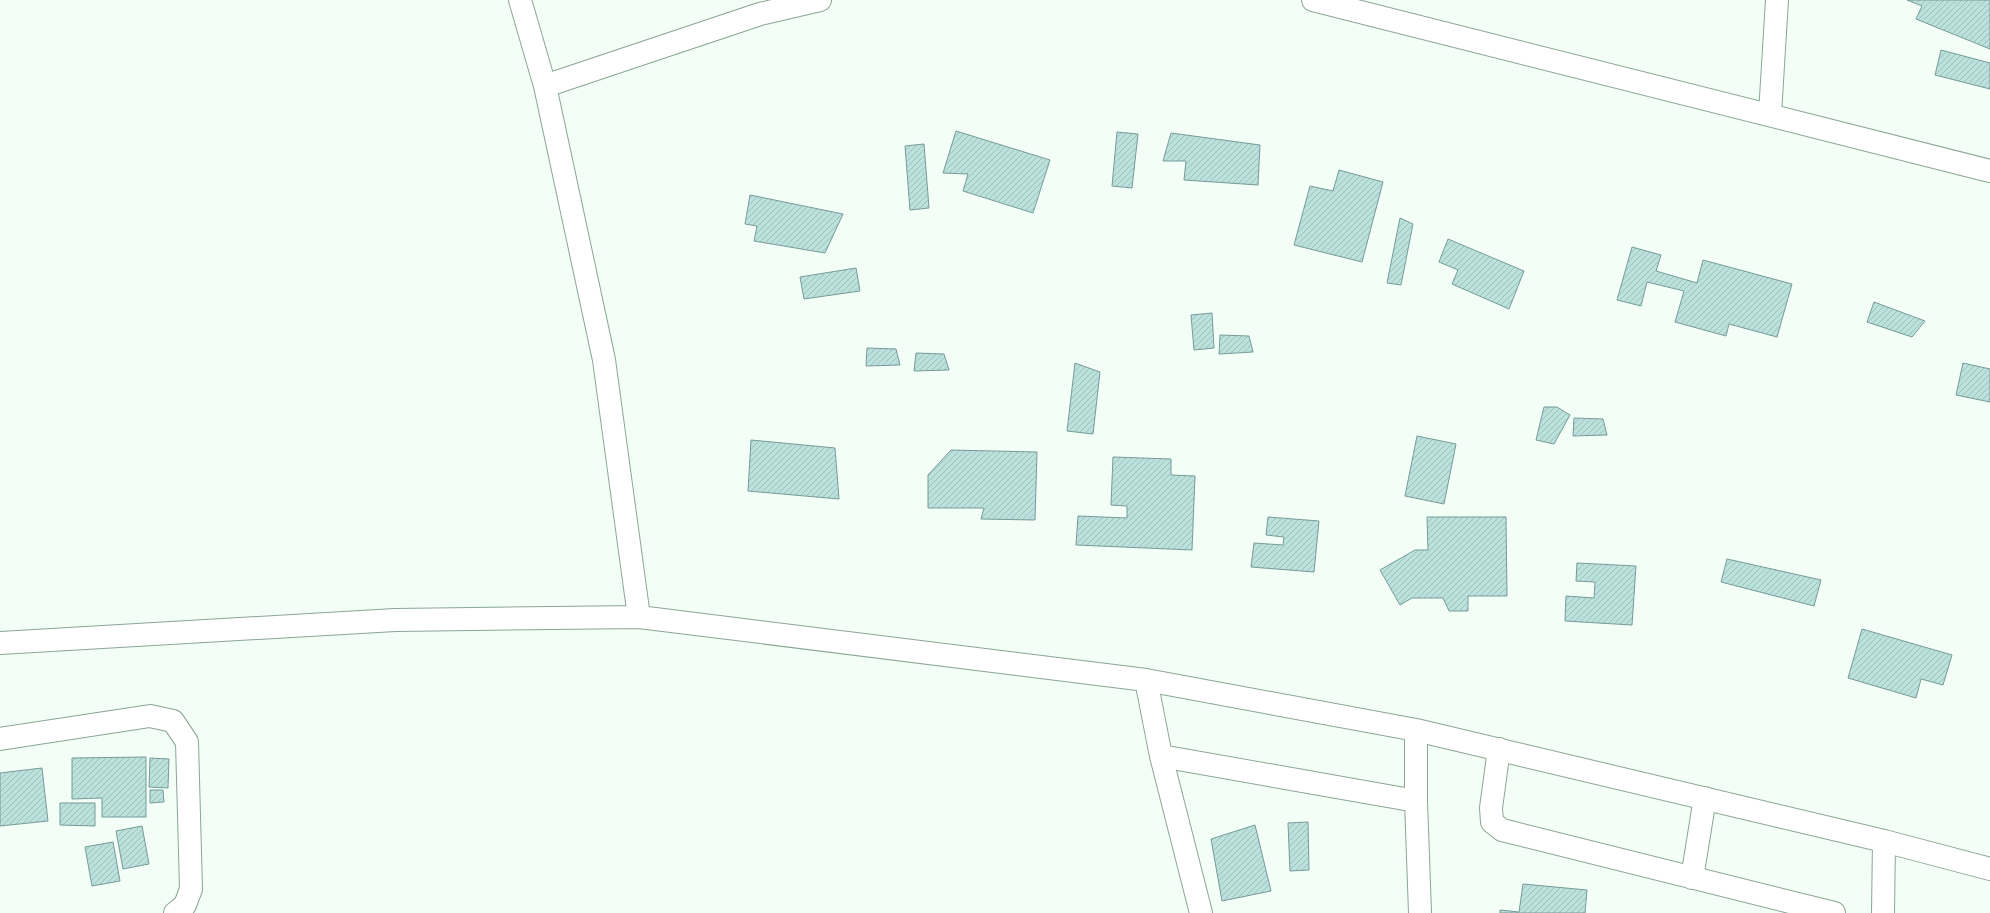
<svg xmlns="http://www.w3.org/2000/svg" width="1990" height="913" viewBox="0 0 1990 913" font-family="Merriweather,serif">
	<style>
		.building { fill: url(#building-hatch); stroke: #779b98 }
		.lines { fill: none; stroke-linecap: round; stroke-linejoin: round }
		.minor-casing { stroke: #8aa694; stroke-width: 24 }
		.minor { stroke: #fff; stroke-width: 22 }
	</style>
	<defs>
		<pattern id="building-hatch" width="6" height="6" patternUnits="userSpaceOnUse"><rect width="6" height="6" fill="#bbe1dd"/><path d="M-1 1l2-2M0 6l6-6M5 7l2-2" fill="none" stroke="#9fc0bc"/></pattern>
	</defs>
	<rect width="100%" height="100%" fill="#f2fef6"/>
	<path class="building" d="M1907,0H1990V49L1916,19L1922,6Z
		M1941,50L1990,63V89L1935,75Z
		M956,131L1050,160L1033,213L963,191L968,174L943,173Z
		M1117,132L1138,134L1132,188L1112,186Z
		M1171,133L1260,145L1258,185L1184,180L1186,161H1163Z
		M924,144L929,208L910,210L905,146Z
		M1339,170L1383,182L1362,262L1294,245L1310,186L1333,191Z
		M750,195L843,214L825,253L754,241L757,226L745,224Z
		M1400,218L1413,224L1401,285L1387,283Z
		M1448,239L1524,271L1509,309L1452,284L1458,270L1439,262Z
		M1632,247L1661,255L1656,271L1697,283L1703,260L1792,284L1777,337L1729,324L1726,336L1675,322L1684,291L1647,282L1641,306L1617,300Z
		M856,268L860,291L804,299L800,277Z
		M1874,302L1925,321L1912,337L1867,322Z
		M1212,313L1214,348L1194,350L1191,315Z
		M1220,335L1249,336L1253,352L1219,354Z
		M867,348L896,349L900,365L866,366Z
		M916,353L944,354L949,370L914,371Z
		M1075,363L1100,372L1093,434L1067,431Z
		M1963,363L1990,369V402L1956,395Z
		M1544,407H1557L1570,415L1554,444L1536,440Z
		M1574,418L1603,419L1607,435L1573,436Z
		M1417,436L1456,444L1444,504L1405,496Z
		M751,440L835,448L839,499L748,491Z
		M951,450L1037,452L1035,520L981,519L984,508H928V475Z
		M1113,457L1171,459V475L1195,476L1192,550L1076,545L1078,516L1127,518V506L1111,505Z
		M1268,517L1319,521L1314,572L1251,567L1254,543L1283,545L1284,537L1266,535Z
		M1427,517H1506L1507,596H1468V611H1449L1443,598H1412L1400,605L1380,570L1415,550H1428Z
		M1727,559L1821,580L1814,606L1721,582Z
		M1577,563L1636,566L1632,625L1565,621L1566,596L1594,598L1595,582L1576,581Z
		M1862,629L1952,655L1943,685L1921,679L1916,698L1848,678Z
		M146,757V817H102V798L72,799V758Z
		M150,758L169,759L168,788L149,787Z
		M42,768L48,821L0,826V773Z
		M150,790H163L164,802L150,803Z
		M60,803H95V826L60,825Z
		M1308,822L1309,870L1290,871L1288,823Z
		M1255,825L1271,891L1222,901L1211,839Z
		M142,826L149,864L123,869L116,831Z
		M113,842L120,881L92,886L85,847Z
		M1523,884L1587,890L1585,913H1500V910L1519,912Z"/>
	<g class="lines">
		<g class="minor-casing">
			<path id="minor" d="M520,0L545,86L604,360L639,617
				M1313,0L1990,171
				M545,86L760,14L820,0
				M1770,114L1777,0
				M0,643L395,620L639,617L1146,680L1416,730L1884,841L1990,869
				M1146,680L1161,756L1201,913
				M1416,730V801L1420,913
				M0,739L150,716L173,721L187,742L191,889L185,905L175,913
				M1499,749L1491,808L1492,822L1502,830L1834,913
				M1161,756L1416,801
				M1692,878L1705,798
				M1883,913L1884,841"/>
		</g>
		<use href="#minor" class="minor"/>
	</g>
</svg>
